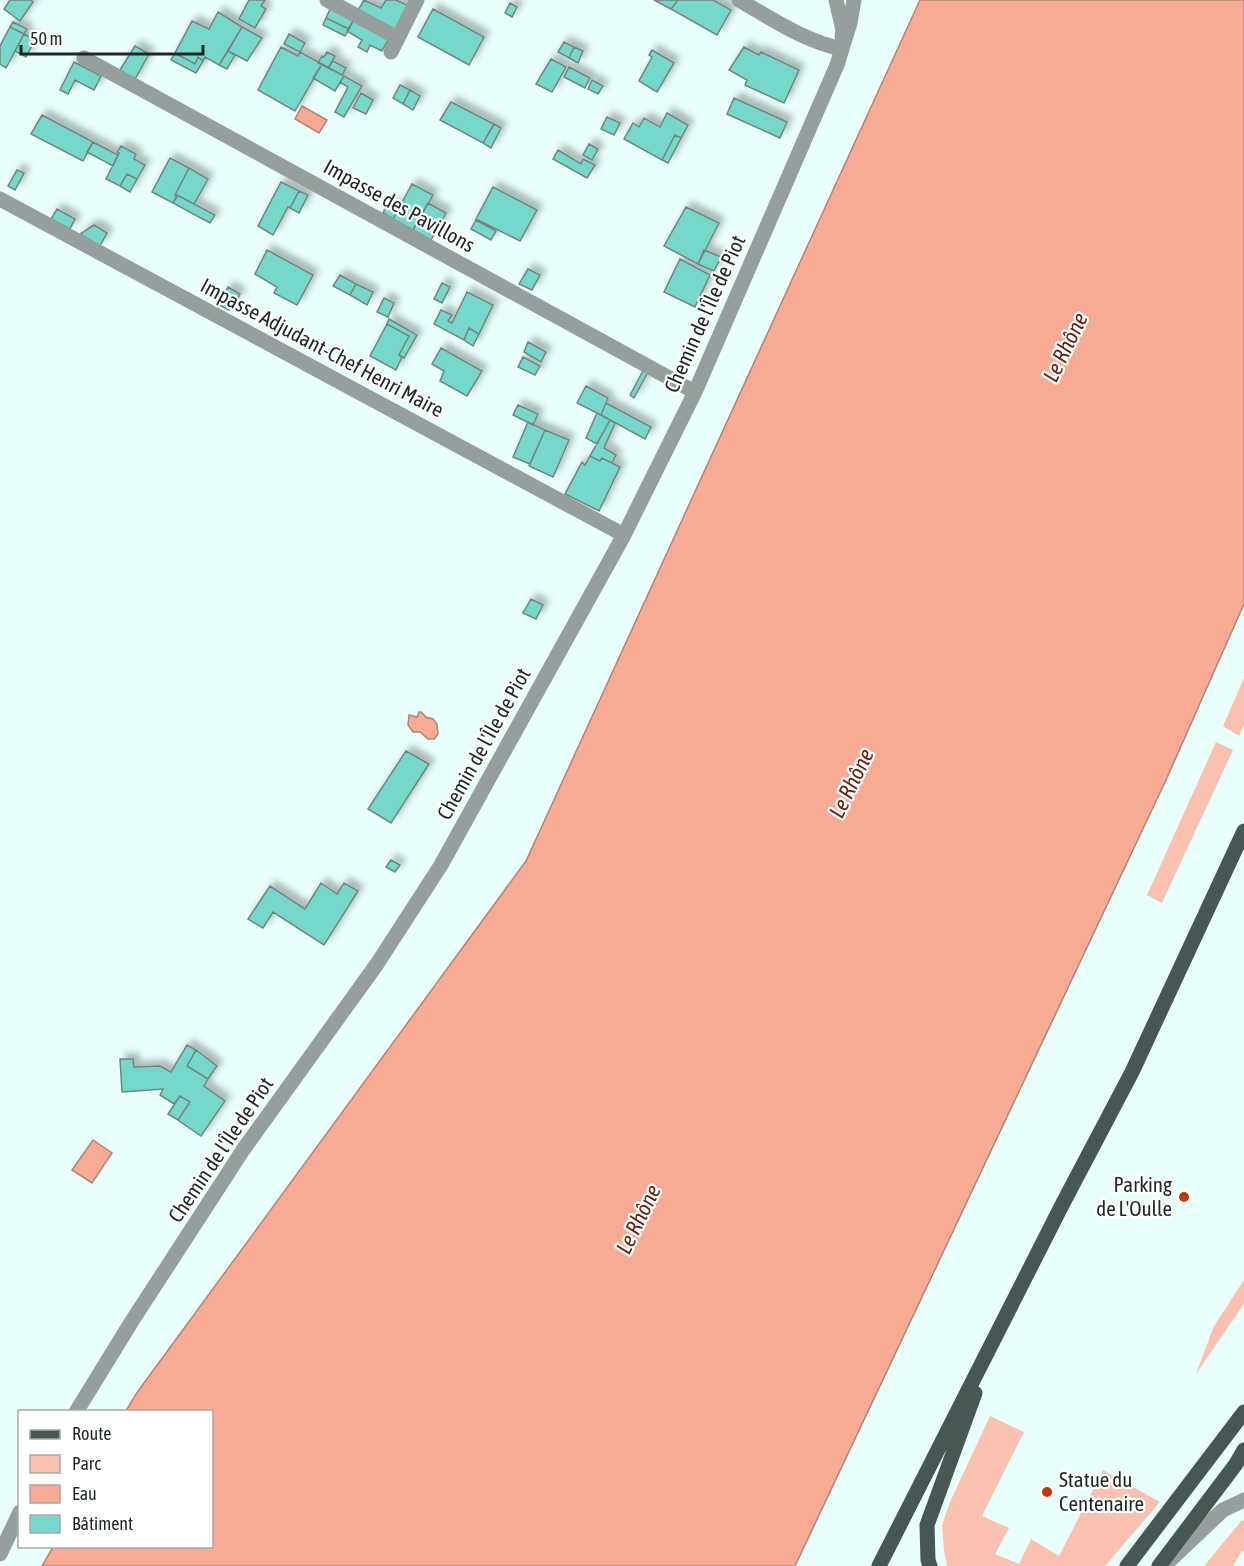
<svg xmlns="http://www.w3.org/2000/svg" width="1244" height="1566" viewBox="0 0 1244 1566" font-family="'Asap Condensed',sans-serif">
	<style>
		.green { fill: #fac1b0 }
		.water { fill: #f7ab95; stroke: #b68374; stroke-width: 1.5 }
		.building { fill: #76d8ca; stroke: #718581; stroke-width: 1.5; filter: url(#shadow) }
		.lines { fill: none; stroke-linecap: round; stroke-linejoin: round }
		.street { stroke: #979f9e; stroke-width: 15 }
		.primary { stroke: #475754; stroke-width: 15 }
		.poi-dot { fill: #c13906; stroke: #fff; stroke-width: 2 }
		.labels { text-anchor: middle; stroke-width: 4.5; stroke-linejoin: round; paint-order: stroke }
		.street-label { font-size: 21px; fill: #1f2726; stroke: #fff }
		.poi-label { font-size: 21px; fill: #1f2726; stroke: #fff; text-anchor: end }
		.water-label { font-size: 22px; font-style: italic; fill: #662410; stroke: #fff }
	</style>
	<defs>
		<filter id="shadow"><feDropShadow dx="5.5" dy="-5.5" stdDeviation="3" flood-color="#0004"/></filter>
	</defs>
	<rect width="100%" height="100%" fill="#e9fffb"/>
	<path class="green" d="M1244,678V725L1239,736L1223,726Z
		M1216,742L1233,750L1162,903L1147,895Z
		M1244,1280V1304L1196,1374L1214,1326Z
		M990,1416L1024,1432L982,1516L1009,1528L995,1554L1019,1564L1031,1539L1059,1556L1103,1470L1160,1502L1105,1566H947L944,1550L942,1525L950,1502Z
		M1242,1520L1244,1521V1551H1242L1233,1566H1204Z"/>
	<path class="water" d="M920,0H1244V604L1166,780L795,1566H42L53,1547L212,1546V1412L126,1411L136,1394L526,861Z
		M302,106L327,120L319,133L295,119Z
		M419,712H421L426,717L433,719L437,724L438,734L434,739H428L420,732H413L408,725L409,715L417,717Z
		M93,1140L112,1153L92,1183L72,1170Z"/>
	<path class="building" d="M10,0H31L33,2L20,21L4,9Z
		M249,0H265L261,6L266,9L255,28L239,19Z
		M364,0L381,8L386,0H396L409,6L396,32L357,12Z
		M654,0H678L671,9Z
		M678,0H713L731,10L717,35L671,9Z
		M510,3L517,7L512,17L505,13Z
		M331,7L354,19L349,29L326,18Z
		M433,9L484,37L469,65L418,37Z
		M218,12L242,27L219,65L205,57L203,61L198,57L195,64L175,53L192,21L209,29Z
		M326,18L349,29L345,36L323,25Z
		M354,19L389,38L382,51L370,45L367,52L358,47L362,40L347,31Z
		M13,22L27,29L24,34L10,27Z
		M10,27L24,34L6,68L0,64V46Z
		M242,27L262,38L247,61L228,51Z
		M24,34L35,40L26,57L15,51Z
		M289,34L305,43L300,52L284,44Z
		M564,42L574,47L569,58L558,52Z
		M135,46L149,54L134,81L118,73Z
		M281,47L298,56L300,52L322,64L295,111L258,90Z
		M574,47L583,51L578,63L569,58Z
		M744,47L759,55L761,52L799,70L784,103L745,85L747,80L729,70Z
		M652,50L674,63L657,92L639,81L652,57L649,55Z
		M228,51L235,55L227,69L219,65Z
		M327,52L335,56L328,68L318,63L322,56L324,57Z
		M175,53L195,64L198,57L203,61L196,73L171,60Z
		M551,59L566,67L552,92L536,84Z
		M333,61L346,68L342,75L328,68Z
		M74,62L101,76L94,90L75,80L68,94L60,90Z
		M322,64L344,76L335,91L313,78Z
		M569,67L590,78L585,88L564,77Z
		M344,76L362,86L344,117L335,112L348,87L340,82Z
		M592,80L603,86L598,94L588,89Z
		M400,85L410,90L403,104L393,98Z
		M410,90L420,96L413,110L403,104Z
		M361,93L373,100L366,114L353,108Z
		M734,98L787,122L780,138L727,114Z
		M451,102L494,124L483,143L440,120Z
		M667,113L688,125L681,138L675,135L662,160L624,139L633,123L639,127L644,118L660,127Z
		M42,115L93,142L83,161L31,134Z
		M607,117L620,123L614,135L601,129Z
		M494,124L501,128L491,148L483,143Z
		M675,135L681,138L668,163L662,160Z
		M93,142L118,155L113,166L87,152Z
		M589,144L598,149L592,160L583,155Z
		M121,146L136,154L134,159L145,165L137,179L127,174L120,186L106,179L119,153L117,152Z
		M558,150L581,164L583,159L595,165L587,178L553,159Z
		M170,158L189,168L175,195L177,196L173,203L152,192Z
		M189,168L208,179L194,204L177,195V196L175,195Z
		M17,170L24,173L15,190L8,186Z
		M127,174L137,179L130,192L120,186Z
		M281,182L299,191L290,208L288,207L273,235L258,226Z
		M412,184L433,195L413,230L393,219Z
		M493,187L537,210L520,241L476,219Z
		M299,191L308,195L299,213L290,208Z
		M177,195L215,215L210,223L173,203Z
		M388,202L398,208L393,219L383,213Z
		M428,203L446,213L439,226L421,215Z
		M686,207L719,223L698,264L664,246Z
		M57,209L75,219L70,229L51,219Z
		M421,215L439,226L431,240L413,230Z
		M476,220L496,231L491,240L471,229Z
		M94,225L107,233L100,246L80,234Z
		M267,250L313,275L297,305L274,293L277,287L255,274Z
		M704,250L721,257L714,271L698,264Z
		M680,259L710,275L695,307L664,292Z
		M528,269L540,275L532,290L519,284Z
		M340,275L356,284L350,295L333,286Z
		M442,283L450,287L442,303L434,299Z
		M356,284L373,292L367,305L350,295Z
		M228,287L240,294L238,298L236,296L229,310L219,305Z
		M467,292L493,305L479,334L469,328L464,340L434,324L441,310L452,315L448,321L452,323Z
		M384,298L394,303L388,317L377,312Z
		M389,319L417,335L404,358L399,355L409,336L387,324Z
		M387,324L409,336L399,355L402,357L396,370L370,356Z
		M469,328L479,334L473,346L464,340Z
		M528,342L546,352L541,362L524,352Z
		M441,348L482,371L467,396L440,381L444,371L432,364Z
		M523,357L540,366L535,375L518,367Z
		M644,369L648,372L634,398L630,395Z
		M586,386L608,398L601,415L577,403Z
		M606,403L651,427L645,439L601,415Z
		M518,405L538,414L533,425L513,415Z
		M597,413L610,420L597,444L586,438Z
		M610,420L615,423L604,448L616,455L612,463L602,458L600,461L590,456Z
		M528,422L545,430L530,464L513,457Z
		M545,430L569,440L553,477L529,466Z
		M590,456L600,461L602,458L620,467L599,511L565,494L582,462L585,465Z
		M531,599L543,605L536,619L523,613Z
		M406,751L429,764L391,823L368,809Z
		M391,860L400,865L395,872L386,867Z
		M321,883L337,894L344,883L358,891L324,945L273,912L263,928L248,919L270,886L305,909Z
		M187,1045L196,1050L187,1066L208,1079L204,1086L225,1101L201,1136L178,1120L190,1102L180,1096L174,1104L160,1095L163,1089L122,1092L120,1059H133L134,1067L160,1066L171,1072Z
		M196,1050L217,1066L208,1079L187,1066Z
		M180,1096L190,1102L178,1120L168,1114Z"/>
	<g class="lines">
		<path class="street" d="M327,0L398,38
			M739,0C772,19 804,41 842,49
			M836,0L843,30L842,37
			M391,52L417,0
			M84,58L695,392
			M0,199L624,535
			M76,1412L132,1321L243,1150L377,964L441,865L624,535L695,392L837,65L850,23L854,0
			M0,1554L20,1512
			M1166,1564L1223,1510L1244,1500"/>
		<path class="primary" d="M879,1566L1062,1205L1132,1072L1244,831
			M930,1566L928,1560L927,1525L975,1393
			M1127,1566L1244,1412
			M1159,1566L1236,1464L1244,1450"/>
	</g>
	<g class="poi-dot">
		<circle cx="1184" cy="1197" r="6"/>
		<circle cx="1047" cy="1492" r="6"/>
	</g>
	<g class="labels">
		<g class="street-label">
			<text transform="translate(399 206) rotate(29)" y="7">Impasse des Pavillons</text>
			<text transform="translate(705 314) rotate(-66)" y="7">Chemin de l'Île de Piot</text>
			<text transform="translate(322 348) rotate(28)" y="7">Impasse Adjudant-Chef Henri Maire</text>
			<text transform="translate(484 744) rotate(-61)" y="7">Chemin de l'Île de Piot</text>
			<text transform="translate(221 1150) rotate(-56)" y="7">Chemin de l'Île de Piot</text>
		</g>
		<g class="poi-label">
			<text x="1172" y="1192">Parking<tspan x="1172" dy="24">de L'Oulle</tspan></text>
			<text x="1059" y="1487" text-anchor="start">Statue du<tspan x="1059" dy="24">Centenaire</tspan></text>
		</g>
		<g class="water-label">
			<text transform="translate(1065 347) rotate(-64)" y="8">Le Rhône</text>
			<text transform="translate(851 783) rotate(-64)" y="8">Le Rhône</text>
			<text transform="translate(638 1219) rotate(-64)" y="8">Le Rhône</text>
		</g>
	</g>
	<rect x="18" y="1410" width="195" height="138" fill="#ffffff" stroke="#a5a9a8" stroke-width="1.5"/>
	<rect x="30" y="1430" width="30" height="9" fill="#475754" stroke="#a5a9a8" stroke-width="1.5"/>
	<text x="72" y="1440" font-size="18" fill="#1f2726">Route</text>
	<rect x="30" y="1455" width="30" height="18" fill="#fac1b0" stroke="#a5a9a8" stroke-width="1.5"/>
	<text x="72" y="1470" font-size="18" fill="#1f2726">Parc</text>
	<rect x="30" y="1485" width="30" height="18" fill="#f7ab95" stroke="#a5a9a8" stroke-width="1.5"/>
	<text x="72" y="1500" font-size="18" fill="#1f2726">Eau</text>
	<rect x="30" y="1515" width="30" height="18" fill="#76d8ca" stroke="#a5a9a8" stroke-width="1.5"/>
	<text x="72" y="1530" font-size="18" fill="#1f2726">Bâtiment</text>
	<path d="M21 45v9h182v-9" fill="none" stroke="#1f2726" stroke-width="3"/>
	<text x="30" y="45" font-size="18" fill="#1f2726" stroke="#ffffff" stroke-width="4.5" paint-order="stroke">50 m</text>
</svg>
